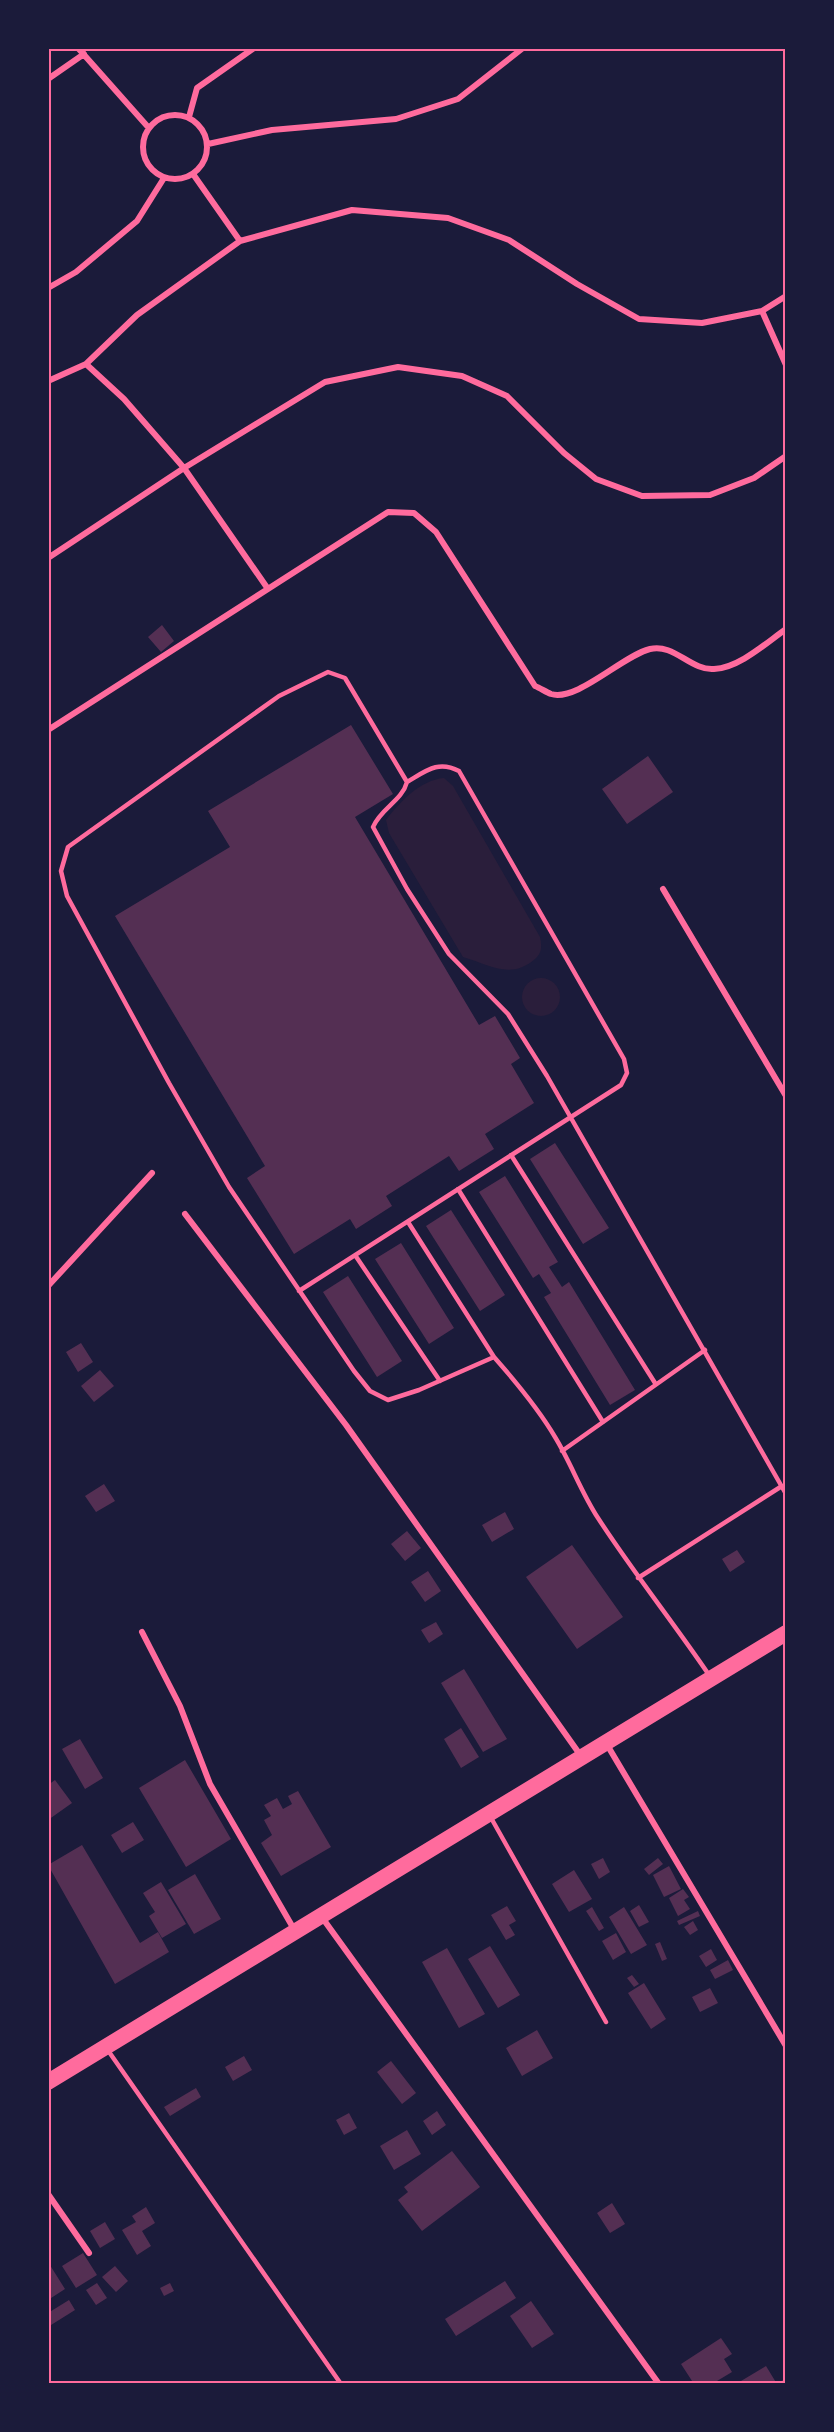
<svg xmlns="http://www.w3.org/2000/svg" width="834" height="2432" viewBox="0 0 834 2432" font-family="Montserrat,sans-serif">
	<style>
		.green { fill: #2a1e3b }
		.building { fill: #542f53 }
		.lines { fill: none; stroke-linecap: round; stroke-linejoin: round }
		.service { stroke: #ff6b9d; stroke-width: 4.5 }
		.minor { stroke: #ff6b9d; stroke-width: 6 }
		.trunk { stroke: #ff6b9d; stroke-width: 16 }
		.neatline { fill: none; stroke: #ff6b9d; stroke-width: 2 }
	</style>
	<rect width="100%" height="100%" fill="#1b1b3a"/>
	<path class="green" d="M444,778L453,786L540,937C542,946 542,953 535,959C511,980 490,965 463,957L389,833L386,820C400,802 420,780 444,778Z
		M522 997a19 19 0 1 1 38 0a19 19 0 1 1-38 0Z"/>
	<path class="building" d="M162,625L174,641L161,652L148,637Z
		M351,725L393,794L355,817L479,1025L495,1016L520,1058L511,1064L534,1103L485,1134L494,1149L459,1171L449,1156L386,1196L392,1206L356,1229L350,1219L294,1254L247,1178L265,1166L115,916L230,847L208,811Z
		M648,756L673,792L627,824L602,789Z
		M555,1143L609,1228L583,1244L530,1159Z
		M505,1176L558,1262L549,1267L562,1287L569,1282L635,1390L610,1405L544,1297L551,1293L539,1274L533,1278L479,1192Z
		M451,1210L505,1295L480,1311L426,1226Z
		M401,1243L454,1328L429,1344L375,1259Z
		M348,1276L402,1361L377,1377L323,1292Z
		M81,1343L93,1362L78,1372L66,1352Z
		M100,1370L114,1386L94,1402L81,1386Z
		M104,1484L115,1501L96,1512L85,1496Z
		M505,1512L514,1529L492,1542L482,1525Z
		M407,1531L421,1548L405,1561L391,1544Z
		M572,1545L623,1617L577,1649L526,1577Z
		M737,1550L745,1562L730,1572L722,1559Z
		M428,1571L441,1591L425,1602L411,1582Z
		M436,1622L443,1634L429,1643L421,1630Z
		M464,1669L507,1739L483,1752L441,1683Z
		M461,1728L479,1757L461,1768L444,1739Z
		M80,1739L103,1778L85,1789L62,1749Z
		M185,1760L231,1839L186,1867L139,1788Z
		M55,1780L72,1803L48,1820V1785Z
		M298,1791L331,1847L281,1876L261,1843L272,1835L264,1820L271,1816L264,1805L277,1798L283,1809L292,1804L288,1796Z
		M133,1822L144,1840L122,1853L111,1835Z
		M82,1845L140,1943L158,1932L169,1952L115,1984L48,1865Z
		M603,1858L610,1872L599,1879L591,1864Z
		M658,1858L663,1864L649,1875L644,1869Z
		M669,1866L681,1889L664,1897L653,1875Z
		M574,1870L592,1899L569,1912L552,1884Z
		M195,1874L221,1919L194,1934L168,1890Z
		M161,1882L186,1924L162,1938L149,1916L155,1912L143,1893Z
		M683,1889L689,1897L684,1900L690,1909L678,1916L669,1898Z
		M639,1905L649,1922L639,1927L630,1911Z
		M507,1906L516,1921L509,1925L515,1935L506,1940L491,1915Z
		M592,1907L604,1928L599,1931L586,1911Z
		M624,1907L647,1945L631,1954L609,1917Z
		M698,1911L700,1916L679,1925L677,1921Z
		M693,1921L698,1930L690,1935L684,1927Z
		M616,1933L626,1952L613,1960L602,1941Z
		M660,1942L667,1959L662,1961L655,1944Z
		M490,1946L520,1995L498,2008L468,1959Z
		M447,1948L485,2014L459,2028L422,1962Z
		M711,1949L717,1960L706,1967L699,1956Z
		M728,1960L733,1970L715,1979L710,1970Z
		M632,1975L639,1984L634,1987L627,1978Z
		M644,1983L666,2019L651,2029L628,1993Z
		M710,1988L718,2003L700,2012L692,1997Z
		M537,2030L553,2058L522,2076L506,2048Z
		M244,2056L252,2070L233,2081L225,2067Z
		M391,2061L416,2093L402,2104L377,2072Z
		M196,2088L201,2097L170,2116L164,2107Z
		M437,2111L446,2125L432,2135L423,2121Z
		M349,2113L357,2128L344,2135L336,2120Z
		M407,2130L421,2154L394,2170L380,2146Z
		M452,2151L480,2187L422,2231L398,2200L408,2192L404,2187Z
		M612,2203L625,2224L610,2233L597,2213Z
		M146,2207L155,2223L142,2231L151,2246L137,2255L122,2230L136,2222L132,2216Z
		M105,2222L115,2239L100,2248L90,2231Z
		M83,2253L97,2275L76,2288L62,2266Z
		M48,2262L65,2289L48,2300Z
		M115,2266L128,2281L116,2292L102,2277Z
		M505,2281L516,2298L456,2336L445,2319Z
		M97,2283L107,2298L96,2305L86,2290Z
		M170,2283L174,2291L164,2296L160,2288Z
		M69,2300L75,2310L51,2325L48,2313Z
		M531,2301L554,2334L532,2348L510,2316Z
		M721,2338L732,2354L724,2359L732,2372L712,2384H694L681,2364Z
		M766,2366L777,2384L786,2378V2384H743L741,2381Z"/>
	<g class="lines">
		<path class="service" d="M511,1155L655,1383
			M458,1189L603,1422
			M408,1222L494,1357
			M355,1255L440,1381
			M299,1291L621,1085L627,1073L624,1059L459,771C438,760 426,771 407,782
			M562,1451L705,1350
			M638,1578L782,1486
			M709,1675C673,1622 633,1572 598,1518C581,1492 571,1463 555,1437C538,1408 516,1382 494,1357L419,1390L388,1400L370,1391L354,1371L229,1187L169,1083L67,896L61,871L68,847L279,696L328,672L345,678L407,782C402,801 381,808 373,827L407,889L449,954L508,1014L547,1076L786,1494
			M490,1816L606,2022
			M107,2049L341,2384"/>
		<path class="minor" d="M78,48L148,127
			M48,79L84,54
			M143 147a32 32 0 1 1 64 0a32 32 0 1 1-64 0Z
			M189,117L197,88L254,48
			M208,144L272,130L396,119L458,99L523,48
			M193,174L240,241
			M48,288L76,272L137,221L164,178
			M762,311L786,365
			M86,364L124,399L184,468L268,589
			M48,381L86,364L137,315L240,241L352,210L448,218L509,240L577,284L639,319L702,323L762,311L786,296
			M48,558L184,468L325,382L398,367L462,376L507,396L564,453L596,479L642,496L710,495L754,478L786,456
			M48,730L388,512L414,513L436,532L535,686C540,688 546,692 551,694C577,702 622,656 650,649C674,643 691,671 714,669C739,668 766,643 786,629
			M663,889L786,1096
			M185,1214L346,1425L581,1756
			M48,1286L152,1173
			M142,1632L180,1706L210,1784L295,1931
			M606,1743L786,2046
			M321,1916L659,2384
			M48,2194L89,2253"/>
		<path class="trunk" d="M48,2082L786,1633"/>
	</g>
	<rect width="834" height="2432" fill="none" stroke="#1b1b3a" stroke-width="99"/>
	<rect x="50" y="50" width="734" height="2332" class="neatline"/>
</svg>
